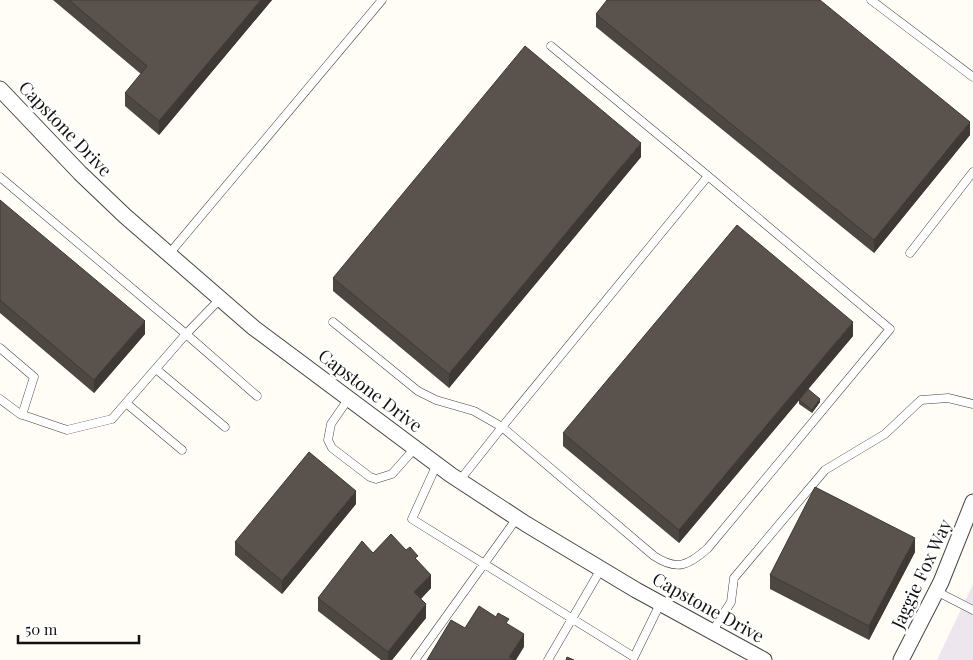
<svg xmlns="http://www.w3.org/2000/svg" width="973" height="660" viewBox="0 0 973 660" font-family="'Playfair Display',serif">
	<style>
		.industrial { fill: #eee6ef }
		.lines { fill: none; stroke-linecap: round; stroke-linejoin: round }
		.lane-casing { stroke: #444; stroke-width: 9 }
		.street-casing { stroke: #444; stroke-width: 17 }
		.lane { stroke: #fff; stroke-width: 8 }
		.street { stroke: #fff; stroke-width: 15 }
		.wall { fill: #4d4742 }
		.shaded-wall { fill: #3f3936 }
		.building { fill: #5a524d; stroke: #3f3936 }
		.labels { text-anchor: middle; stroke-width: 5; stroke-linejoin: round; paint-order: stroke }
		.street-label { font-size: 18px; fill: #111; stroke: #fff }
	</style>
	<rect width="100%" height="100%" fill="#fffdf5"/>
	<path class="industrial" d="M973,584V660H937Z"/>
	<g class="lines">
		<g class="lane-casing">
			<path id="lane" d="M871,0L973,77
				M551,46L708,176
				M0,177L186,334L220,299
				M910,253L973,172
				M169,254L382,0
				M333,322L418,391L436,400L474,411L502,427L654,556C677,571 688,566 708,548L890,329L708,176L502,427L460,480
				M0,348L34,377L22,415
				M156,369L225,427
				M349,398L331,424L328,440L332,448L370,477L376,479L392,474L415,448
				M0,399L20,414L67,430L112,419L186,334L257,396
				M126,403L182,450
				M437,464L412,519L634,657L660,604
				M936,591L973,610
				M712,632L731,602L734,578L825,470L885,434L921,400L948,398L973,404
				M415,660L517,518
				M548,660L601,569"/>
		</g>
		<g class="street-casing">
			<path id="street" d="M0,89L80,173L125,216L254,328L451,475L526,524L636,590L764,660
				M901,660L941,582L973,502"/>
		</g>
		<use href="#lane" class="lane"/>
		<use href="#street" class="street"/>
	</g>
	<path class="wall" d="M53,0H272L159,135L125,106V93L141,74Z
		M596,14L970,135L874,253L596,27Z
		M641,157L449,388L333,291V278Z
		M0,200L145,334L94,393L0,313Z
		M853,336L808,389L820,402L812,413L799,404V400L807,391L679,543L563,446V433Z
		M356,504L282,594L235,555V542Z
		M406,550L418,561L431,588L421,599L426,618L392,660H381L318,611V598L373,553Z
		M915,552L869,640L770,589V575Z"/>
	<path class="shaded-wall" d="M261,0H272L159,135V121Z
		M970,122V135L874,253V240Z
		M641,143V157L449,388V374Z
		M145,321V334L94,393V380Z
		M853,322V336L679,543V530Z
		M820,399V402L812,413V410Z
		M356,491V504L282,594V581Z
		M915,538V552L869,640V626Z
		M431,575V588L414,606V592Z
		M426,604V618L392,660H388V652Z
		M524,634V647L516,660H509V657Z"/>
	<path class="building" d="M69,0H261L159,121L125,93L147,66Z
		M607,0H820L970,122L874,240L596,14Z
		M525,46L641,143L449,374L333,278Z
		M0,200L145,321L94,380L0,300Z
		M737,225L853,322L679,530L563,433Z
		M808,389L820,399L812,410L799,400Z
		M309,452L356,491L282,581L235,542Z
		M815,487L915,538L869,626L770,575Z
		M391,534L406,550L410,547L418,556L415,558L431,575L414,592L426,604L388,652L318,598L362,541L373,553Z
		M479,606L496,617L498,613L509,619L506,623L524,634L509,657L515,660H427L451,620L465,628Z
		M567,657L574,660H566Z"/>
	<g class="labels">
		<g class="street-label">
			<text transform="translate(65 129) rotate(46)" y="6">Capstone Drive</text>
			<text transform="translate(370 391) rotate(37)" y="6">Capstone Drive</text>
			<text transform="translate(922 574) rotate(-65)" y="6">Jaggie Fox Way</text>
			<text transform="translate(708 608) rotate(29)" y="6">Capstone Drive</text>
		</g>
	</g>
	<path d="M18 635v8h121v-8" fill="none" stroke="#111111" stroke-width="2.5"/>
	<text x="25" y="635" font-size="15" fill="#111111" stroke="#ffffff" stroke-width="4" paint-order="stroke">50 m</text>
</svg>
